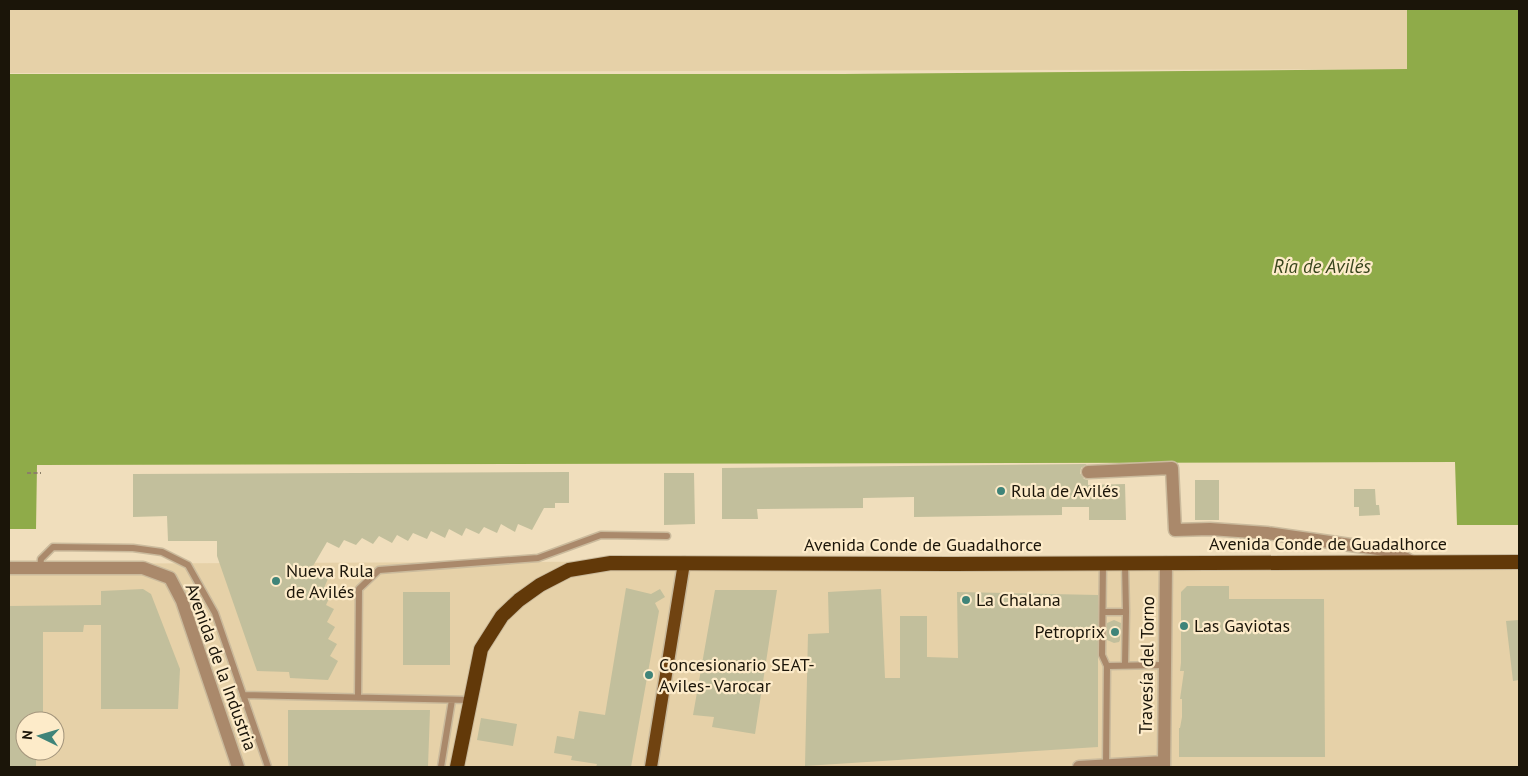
<svg xmlns="http://www.w3.org/2000/svg" width="1528" height="776" viewBox="0 0 1528 776" font-family="'PT Sans',sans-serif">
	<style>
		.built { fill: #e6d1a8; fill-rule: evenodd }
		.water { fill: #8fab49 }
		.building { fill: #c2bf9c }
		.lines { fill: none; stroke-linecap: round; stroke-linejoin: round }
		.service-casing { stroke: #caba9c; stroke-width: 9 }
		.minor-casing { stroke: #caba9c; stroke-width: 15 }
		.primary-casing { stroke: #caba9c; stroke-width: 15 }
		.trunk-casing { stroke: #caba9c; stroke-width: 16 }
		.path { stroke: #8b7f67; stroke-width: 2; stroke-dasharray: 4 2.5; stroke-linecap: butt }
		.service { stroke: #aa896b; stroke-width: 6 }
		.minor { stroke: #aa896b; stroke-width: 12 }
		.primary { stroke: #704311; stroke-width: 12 }
		.trunk { stroke: #623909; stroke-width: 14 }
		.poi-dot { fill: #3f8479; stroke: #fdebc9; stroke-width: 2 }
		.labels { text-anchor: middle; stroke-width: 4.5; stroke-linejoin: round; paint-order: stroke }
		.poi-label { font-size: 18px; fill: #1b1509; stroke: #fdebc9; text-anchor: start }
		.street-label { font-size: 18px; fill: #1b1509; stroke: #fdebc9 }
		.water-label { font-size: 19px; font-style: italic; fill: #39451d; stroke: #fdebc9 }
	</style>
	<rect width="100%" height="100%" fill="#f0debc"/>
	<path class="built" d="M9,9H1407L1408,69L9,73Z
		M1519,558V767H9V564ZM25,721H55V751H25Z"/>
	<path class="water" d="M1407,9H1519V525H1457L1455,462L37,465L36,529H9V74H843L1407,69Z"/>
	<path class="building" d="M1087,464L1081,468L1080,473L1084,479L1088,480V485L1125,484L1126,520H1089V507H1062V515L914,517V497L863,498V508L757,509L758,519H722V468Z
		M569,472V503H555V508H544L532,530L518,524L515,532L501,524L497,533L484,527L479,534L466,528L462,536L449,529L445,538L431,531L427,539L413,533L408,541L397,535L392,543L379,536L373,544L362,538L356,545L344,540L339,548L327,542L313,566L330,574L324,588L332,592L326,605L334,609L327,622L335,627L328,639L337,644L330,656L338,661L328,680L290,678L289,672L257,671L217,556V541H168L167,516L133,517V474Z
		M664,473H694L695,524L664,525Z
		M1195,480H1219V520H1195Z
		M1354,489H1375L1376,505H1379L1380,515L1359,516V507H1354Z
		M1187,586H1229V599H1324L1325,757H1179V728H1180L1182,717V699H1180L1184,671H1180L1181,663V592Z
		M626,588L651,594L660,589L665,597L655,603L659,611L631,767H596L597,764L571,760L572,756L554,753L557,736L574,739L579,711L605,715Z
		M143,589L151,594L180,669L178,709H101V625H84L83,632H43V721H25V751H36V767H9V606L101,605V591Z
		M881,589L885,678H900V616H927V657L958,658L957,592L1098,595V747L805,766L808,634L829,633L828,592Z
		M715,590H777L755,734L712,727L714,717L693,715Z
		M403,592H450V665H403Z
		M1114,620L1121,623L1120,640L1119,642L1114,643L1107,640V623Z
		M1519,620V680L1513,681L1506,621Z
		M288,710H430L428,767H288Z
		M481,718L517,724L513,746L477,740Z"/>
	<g class="lines">
		<g class="service-casing">
			<path id="service" d="M1103,563L1102,655L1107,666L1106,766
				M40,568L41,559L53,547L133,548L162,552L188,565L215,613L268,767
				M1103,612H1126L1125,564
				M1125,665L1126,612
				M1107,666L1165,665
				M243,695L470,700
				M358,697L359,589L379,570L538,558L601,535L667,536
				M441,767L452,700"/>
		</g>
		<g class="minor-casing">
			<path id="minor" d="M1088,472L1172,468L1175,530L1210,529L1267,533L1392,551L1412,562
				M9,568H143L170,578L182,601L238,767
				M1079,767L1164,762
				M1164,767L1166,563"/>
		</g>
		<g class="primary-casing">
			<path id="primary" d="M651,767L684,563"/>
		</g>
		<g class="trunk-casing">
			<path id="trunk" d="M457,767L481,649L502,616L519,600L540,585L569,570L611,563L952,564L1519,562"/>
		</g>
		<path class="path" d="M27,473H41"/>
		<use href="#service" class="service"/>
		<use href="#minor" class="minor"/>
		<use href="#primary" class="primary"/>
		<use href="#trunk" class="trunk"/>
	</g>
	<g class="poi-dot">
		<circle cx="1001" cy="491" r="5"/>
		<circle cx="276" cy="581" r="5"/>
		<circle cx="966" cy="600" r="5"/>
		<circle cx="1184" cy="626" r="5"/>
		<circle cx="1115" cy="632" r="5"/>
		<circle cx="649" cy="675" r="5"/>
	</g>
	<g class="labels">
		<g class="poi-label">
			<text x="1011" y="497">Rula de Avilés</text>
			<text x="286" y="577">Nueva Rula<tspan x="286" dy="21">de Avilés</tspan></text>
			<text x="976" y="606">La Chalana</text>
			<text x="1194" y="632">Las Gaviotas</text>
			<text x="1105" y="638" text-anchor="end">Petroprix</text>
			<text x="659" y="671">Concesionario SEAT-<tspan x="659" dy="21">Aviles- Varocar</tspan></text>
		</g>
		<g class="street-label">
			<text x="1328" y="550">Avenida Conde de Guadalhorce</text>
			<text x="923" y="551">Avenida Conde de Guadalhorce</text>
			<text transform="translate(1147 665) rotate(-89)" y="6">Travesía del Torno</text>
			<text transform="translate(221 667) rotate(70)" y="6">Avenida de la Industria</text>
		</g>
		<g class="water-label">
			<text x="1322" y="273">Ría de Avilés</text>
		</g>
	</g>
	<rect width="1528" height="776" fill="none" stroke="#1b1509" stroke-width="20"/>
	<g transform="translate(40 736) rotate(275)"><circle r="24" fill="#fdebc9" stroke="#a3957c"/>
	<path d="M0-4L9 19L0 12L-9 19Z" fill="#3f8479"/>
	<text y="-8" font-size="14" font-weight="bold" text-anchor="middle" fill="#1b1509">N</text>
	</g>
</svg>
